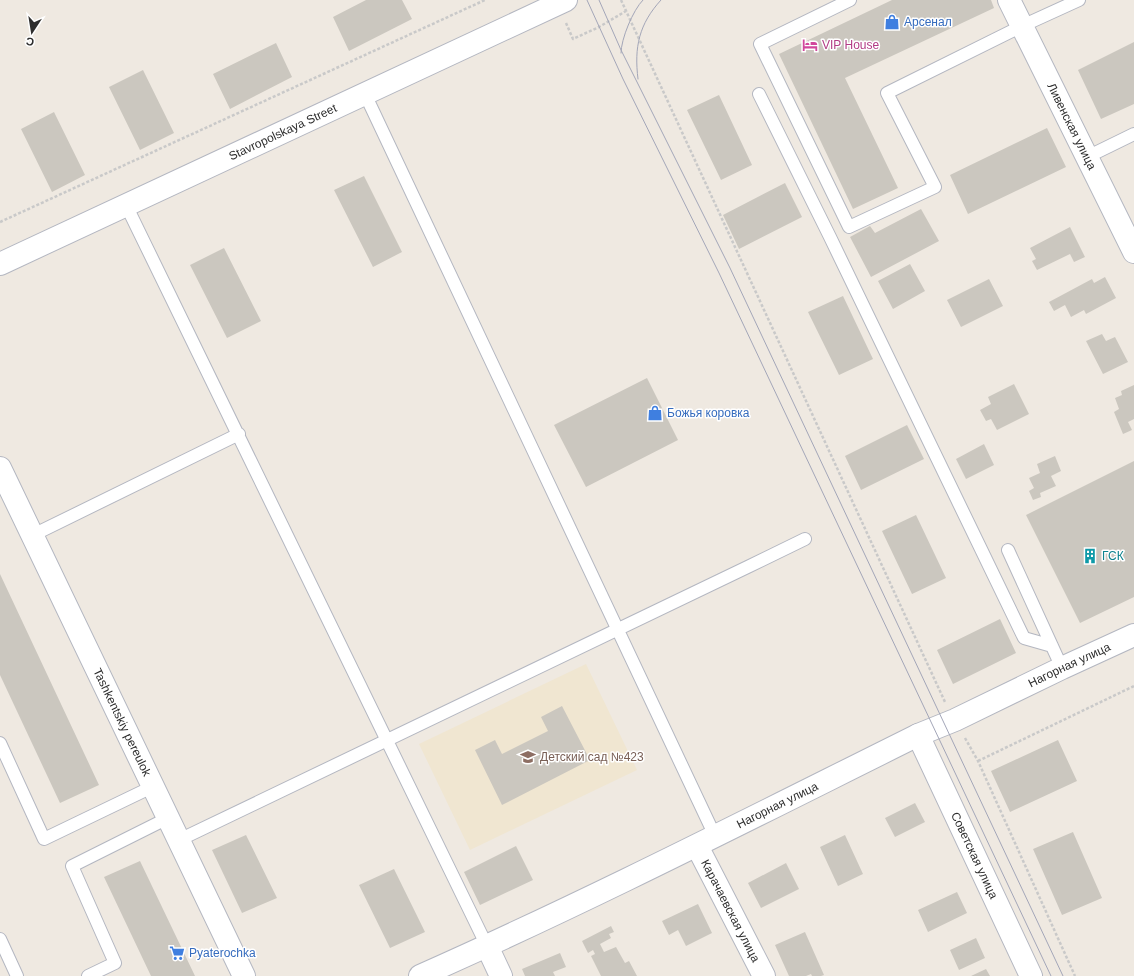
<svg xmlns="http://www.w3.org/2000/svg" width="1134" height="976" viewBox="0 0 1134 976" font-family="Arial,sans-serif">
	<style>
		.education { fill: #f0e6d1 }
		.building { fill: #cbc7bf }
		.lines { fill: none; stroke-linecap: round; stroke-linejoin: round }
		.service-casing { stroke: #b4b7c1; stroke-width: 14 }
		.minor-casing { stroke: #b4b7c1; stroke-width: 24 }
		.tertiary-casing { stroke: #b4b7c1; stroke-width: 24 }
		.path { stroke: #c9c9c9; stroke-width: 2.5; stroke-dasharray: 3 2; stroke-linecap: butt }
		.service { stroke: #fff; stroke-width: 12 }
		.minor { stroke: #fff; stroke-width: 22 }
		.tertiary { stroke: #fff; stroke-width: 22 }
		.tram { stroke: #a3a6b8; stroke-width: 1 }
		.labels { text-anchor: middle; stroke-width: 3; stroke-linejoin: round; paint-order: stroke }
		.shop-label { font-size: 12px; fill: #366cbe; stroke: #fff; text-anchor: start }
		.hotel-label { font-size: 12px; fill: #b23c85; stroke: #fff; text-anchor: start }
		.street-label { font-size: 12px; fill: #2e2e2e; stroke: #fff }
		.culture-label { font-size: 12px; fill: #0d838f; stroke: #fff; text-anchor: start }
		.education-label { font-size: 12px; fill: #785e54; stroke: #fff; text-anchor: start }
	</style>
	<rect width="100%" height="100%" fill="#efe9e1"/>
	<path class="education" d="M586,664L637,770L470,850L419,744Z"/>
	<path class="building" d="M366,0H402L412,19L349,51L333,17Z
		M892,0H991L994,8L845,78L898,188L853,209L779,54Z
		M1134,42V104L1101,119L1078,70Z
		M276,43L292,77L230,109L213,74Z
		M143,70L174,133L140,150L109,87Z
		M719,95L752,165L721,180L687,110Z
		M54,112L85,175L52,192L21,129Z
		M1047,128L1066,167L968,214L950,175Z
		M364,176L402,252L373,267L334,190Z
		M785,183L802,217L739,249L723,215Z
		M921,209L939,241L871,277L850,237L870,226L875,233Z
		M1070,227L1085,257L1074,262L1070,254L1037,270L1032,261L1036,259L1030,248Z
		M224,248L261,321L227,338L190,265Z
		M910,264L925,291L893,309L878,281Z
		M1105,277L1116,298L1086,314L1084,310L1071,317L1065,305L1054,311L1049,302L1092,279L1094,283Z
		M989,279L1003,306L961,327L947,300Z
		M843,296L873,359L839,375L808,312Z
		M1102,334L1106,341L1115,337L1128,362L1103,374L1086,341Z
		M647,378L678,440L586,487L554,425Z
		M1014,384L1029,414L997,430L991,419L986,421L980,410L991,404L988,397Z
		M1134,385V419L1128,422L1132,430L1123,434L1114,412L1119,409L1115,398L1122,395L1121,391Z
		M907,425L924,459L861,490L845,456Z
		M984,444L994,465L966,479L956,459Z
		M1055,456L1061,471L1051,476L1056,486L1040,493L1041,497L1033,500L1029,491L1034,488L1029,478L1040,473L1037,464Z
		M1134,461V597L1080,623L1026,515Z
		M916,515L946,578L912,594L882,531Z
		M0,574L99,785L60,803L0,675Z
		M1000,619L1016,653L953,684L937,650Z
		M562,706L590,760L502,805L475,750L495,740L502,754L548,731L541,717Z
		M1058,740L1077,781L1010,812L991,771Z
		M915,803L925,822L895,837L885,818Z
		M1073,832L1102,898L1062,915L1033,849Z
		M246,835L277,898L242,913L212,850Z
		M845,835L863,874L838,886L820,847Z
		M516,846L533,880L480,905L464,872Z
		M140,861L195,976H151L104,877Z
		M786,863L799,889L761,908L748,883Z
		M394,869L425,932L390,948L359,885Z
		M957,892L967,913L928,932L918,910Z
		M698,904L712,933L686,946L678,930L669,935L662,921Z
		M611,926L614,932L609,934L611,938L600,944L604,952L616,947L625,963L629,961L637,976H601L591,956L595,954L593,950L588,953L582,941Z
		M805,932L824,975L821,976H812L811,974L806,976H789L775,945Z
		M976,938L985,958L959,970L950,950Z
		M560,953L566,967L553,972L555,976H525L522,969Z
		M986,969L990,976H971Z"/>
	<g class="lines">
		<g class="service-casing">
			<path id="service" d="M850,0L760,44L849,227L935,187L887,93L1022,26L1079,0
				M365,94L715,836
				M759,94L830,237L1024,638L1052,646
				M1087,157L1134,134
				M126,205C248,452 366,700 487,946
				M33,535L239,434
				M1008,550L1062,668
				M0,743L44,839L152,787
				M179,840C387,739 597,641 805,539
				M0,939L17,976
				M88,976L115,963L72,866L168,818"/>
		</g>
		<g class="minor-casing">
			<g id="minor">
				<path id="s1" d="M1009,0L1134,252"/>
				<path id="s2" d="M0,468L244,976"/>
				<path id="s3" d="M918,735L1031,976"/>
				<path id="s4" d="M697,846L764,976"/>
				<path d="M487,946L501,976"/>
				<path id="s5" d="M420,976C589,901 753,817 918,735L955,720L1062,668L1134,635"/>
			</g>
		</g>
		<g class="tertiary-casing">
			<g id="tertiary">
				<path id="s6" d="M0,264L566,0"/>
			</g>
		</g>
		<path class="path" d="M621,0L945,702
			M566,23L573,39L599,27L626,11
			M0,222L485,0
			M965,738L978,761L1075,976
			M978,761L1134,686"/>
		<use href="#service" class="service"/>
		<use href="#minor" class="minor"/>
		<use href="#tertiary" class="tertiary"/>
		<path class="tram" d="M587,0L623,79L719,273L1051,976
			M599,0L621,50L730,268L1063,976
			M621,53C621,39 633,10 643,0
			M638,79C634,47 639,24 661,0"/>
	</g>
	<defs>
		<g id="shop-bare" transform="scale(1.2)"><path d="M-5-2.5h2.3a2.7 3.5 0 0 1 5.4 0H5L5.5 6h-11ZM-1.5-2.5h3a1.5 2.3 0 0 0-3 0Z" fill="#3f7fe0" stroke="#fff" stroke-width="2.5" paint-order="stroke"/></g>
		<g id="hotel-bare" transform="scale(1.2)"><path d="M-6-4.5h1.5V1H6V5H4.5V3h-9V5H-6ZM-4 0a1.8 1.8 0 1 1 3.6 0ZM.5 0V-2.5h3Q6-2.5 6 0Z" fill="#d1479c" stroke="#fff" stroke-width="2.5" paint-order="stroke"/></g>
		<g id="building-bare" transform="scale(1.2)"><path d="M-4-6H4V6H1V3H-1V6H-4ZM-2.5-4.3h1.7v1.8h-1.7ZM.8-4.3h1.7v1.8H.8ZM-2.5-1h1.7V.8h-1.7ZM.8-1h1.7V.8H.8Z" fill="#0f9aa8" stroke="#fff" stroke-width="2.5" paint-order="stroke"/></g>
		<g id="school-bare" transform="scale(1.2)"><path d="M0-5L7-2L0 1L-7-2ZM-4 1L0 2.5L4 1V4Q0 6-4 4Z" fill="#8d6e63" stroke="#fff" stroke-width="2.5" paint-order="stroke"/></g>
		<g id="supermarket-bare" transform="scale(1.2)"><path d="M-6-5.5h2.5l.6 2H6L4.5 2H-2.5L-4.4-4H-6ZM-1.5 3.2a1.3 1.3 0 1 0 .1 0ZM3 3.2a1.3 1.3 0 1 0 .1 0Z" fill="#3f7fe0" stroke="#fff" stroke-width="2.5" paint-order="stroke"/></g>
	</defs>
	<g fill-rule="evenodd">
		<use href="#shop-bare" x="892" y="22"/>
		<use href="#hotel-bare" x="810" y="45"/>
		<use href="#shop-bare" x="655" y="413"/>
		<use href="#building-bare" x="1090" y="556"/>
		<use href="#school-bare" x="528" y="757"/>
		<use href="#supermarket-bare" x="177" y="953"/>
	</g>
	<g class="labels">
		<g class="shop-label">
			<text x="904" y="26">Арсенал</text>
			<text x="667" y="417">Божья коровка</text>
			<text x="189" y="957">Pyaterochka</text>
		</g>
		<g class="hotel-label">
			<text x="822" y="49">VIP House</text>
		</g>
		<g class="street-label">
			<text dy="4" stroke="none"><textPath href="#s1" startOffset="141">Ливенская улица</textPath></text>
			<text dy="4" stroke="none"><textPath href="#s6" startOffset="312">Stavropolskaya Street</textPath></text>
			<text dy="4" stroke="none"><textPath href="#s5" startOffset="720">Нагорная улица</textPath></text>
			<text dy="4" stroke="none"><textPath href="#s2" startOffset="282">Tashkentskiy pereulok</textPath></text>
			<text dy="4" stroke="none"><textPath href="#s5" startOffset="396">Нагорная улица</textPath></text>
			<text dy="4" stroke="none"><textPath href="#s3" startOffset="133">Советская улица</textPath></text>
			<text dy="4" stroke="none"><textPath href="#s4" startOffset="73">Карачаевская улица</textPath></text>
		</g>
		<g class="culture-label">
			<text x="1102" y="560">ГСК</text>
		</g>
		<g class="education-label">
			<text x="540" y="761">Детский сад №423</text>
		</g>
	</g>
	<g transform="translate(32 32) rotate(192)" stroke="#ffffff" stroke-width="3" paint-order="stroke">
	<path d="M0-3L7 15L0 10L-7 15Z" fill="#2e2e2e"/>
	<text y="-6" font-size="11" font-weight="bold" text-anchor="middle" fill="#2e2e2e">С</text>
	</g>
</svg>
